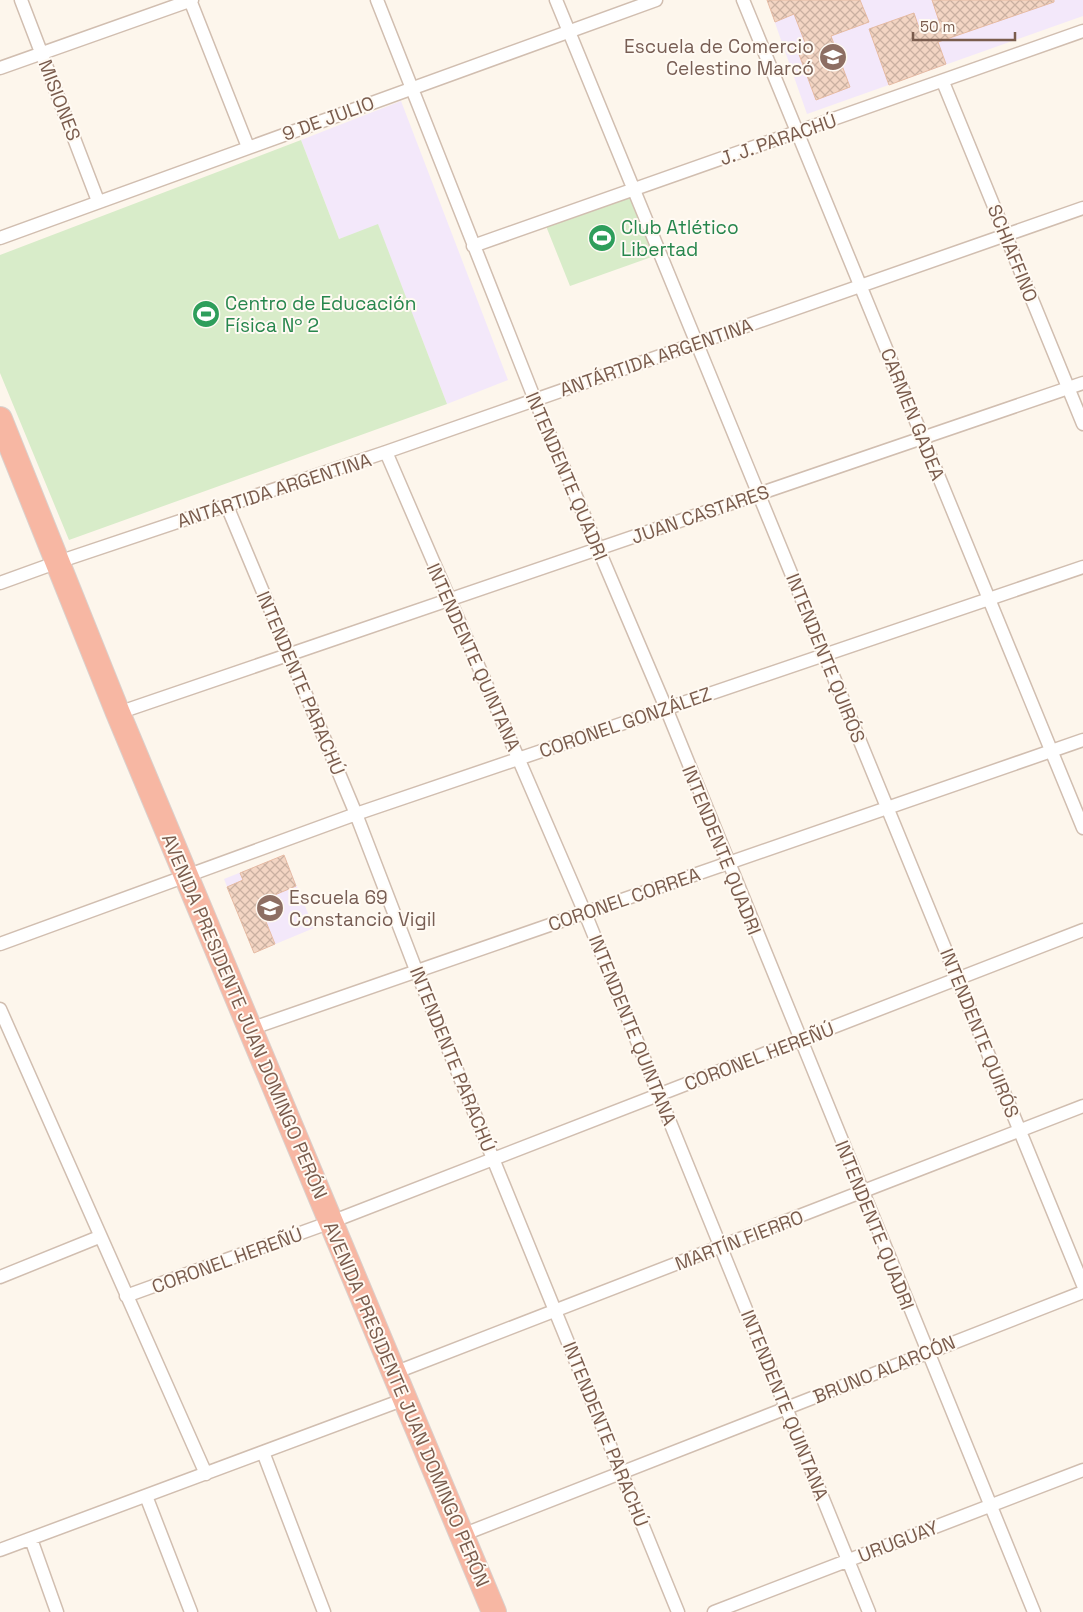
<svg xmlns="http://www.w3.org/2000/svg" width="1083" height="1612" viewBox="0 0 1083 1612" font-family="'Space Grotesk',sans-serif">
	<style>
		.education { fill: #f3e8fa }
		.park { fill: #d8ecc9 }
		.building { fill: url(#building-cross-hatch); stroke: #e6bba3 }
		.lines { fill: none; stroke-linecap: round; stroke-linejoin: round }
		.street-casing { stroke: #d1beb0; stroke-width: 15 }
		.highway-casing { stroke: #dad1cd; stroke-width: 26 }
		.street { stroke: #fff; stroke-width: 12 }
		.highway { stroke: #f7b7a3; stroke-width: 24 }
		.labels { text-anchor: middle; stroke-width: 4; stroke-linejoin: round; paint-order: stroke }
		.education-label { font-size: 19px; fill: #785e54; stroke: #fffaf3; text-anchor: end }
		.street-label { font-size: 19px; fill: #7a5c4d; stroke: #fffaf3 }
		.leisure-label { font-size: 19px; fill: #27864d; stroke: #fffaf3; text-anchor: start }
	</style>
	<defs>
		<pattern id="building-cross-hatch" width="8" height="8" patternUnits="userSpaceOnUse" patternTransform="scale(1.25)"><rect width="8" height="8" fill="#f3d5c3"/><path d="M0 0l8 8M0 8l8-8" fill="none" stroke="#cab0a1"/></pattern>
	</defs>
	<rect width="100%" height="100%" fill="#fdf6ec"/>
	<path class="education" d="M767,0H1083V16L807,114Z
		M401,101L508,380L447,404L378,225L339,239L301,140Z
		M284,855L314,928L254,953L224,879Z"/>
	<path class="park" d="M301,140L339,239L378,224L447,404L69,540L0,373V255Z
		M634,190L660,254L570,286L544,221Z"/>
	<path class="building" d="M767,0H860L869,22L831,36L850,87L816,100L797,49L806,45L794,14L775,22Z
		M932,0H1054V2L938,42L946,64L889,85L869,29L914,13L920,31L940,24Z
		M284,855L296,886L258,902L275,944L254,953L227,887L243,880L240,873Z"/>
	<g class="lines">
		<g class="street-casing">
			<path id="street" d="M21,0L98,201
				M190,0L248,147
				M377,0L535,400L666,708L1034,1612
				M556,0L1083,1285
				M743,0L1083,828
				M0,68L192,0
				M943,82L1083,424
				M0,238L656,0
				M473,246L1083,31
				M386,452L585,913L869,1612
				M227,506L356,814L416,970L678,1612
				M0,583L58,562L386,452L1083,208
				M118,713L1083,383
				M0,944L356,814L1083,567
				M0,1009L206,1474
				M250,1029L1083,740
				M0,1277L99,1237
				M126,1296L331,1222L1083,930
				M394,1373L1083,1106
				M263,1452L324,1612
				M146,1496L191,1612
				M462,1535L1083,1292
				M31,1539L57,1612
				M0,1550L405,1399
				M714,1612L1083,1470"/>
		</g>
		<g class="highway-casing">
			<path id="highway" d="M0,419L118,713L494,1612"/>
		</g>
		<use href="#street" class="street"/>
		<use href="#highway" class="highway"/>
	</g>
	<defs>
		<g id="school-disc" transform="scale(1.4375)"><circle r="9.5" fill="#8d6e63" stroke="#fffaf3"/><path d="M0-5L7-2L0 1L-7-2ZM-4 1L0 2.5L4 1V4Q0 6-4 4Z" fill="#fff"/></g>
		<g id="stadium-disc" transform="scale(1.4375)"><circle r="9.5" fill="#2e9e5b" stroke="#fffaf3"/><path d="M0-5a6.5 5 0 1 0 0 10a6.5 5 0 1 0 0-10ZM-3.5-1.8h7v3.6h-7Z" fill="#fff"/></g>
	</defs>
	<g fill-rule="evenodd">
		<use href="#school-disc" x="833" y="57"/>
		<use href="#stadium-disc" x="602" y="238"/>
		<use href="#stadium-disc" x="206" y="314"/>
		<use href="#school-disc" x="270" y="908"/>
	</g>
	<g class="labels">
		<g class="education-label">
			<text x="814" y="53">Escuela de Comercio<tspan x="814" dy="22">Celestino Marcó</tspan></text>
			<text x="289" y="904" text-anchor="start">Escuela 69<tspan x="289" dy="22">Constancio Vigil</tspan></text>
		</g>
		<g class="street-label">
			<text transform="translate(60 100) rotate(69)" y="7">MISIONES</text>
			<text transform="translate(328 118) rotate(-20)" y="7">9 DE JULIO</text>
			<text transform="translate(778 139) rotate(-19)" y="7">J. J. PARACHÚ</text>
			<text transform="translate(1013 253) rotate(68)" y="7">SCHIAFFINO</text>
			<text transform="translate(656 357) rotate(-19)" y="7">ANTÁRTIDA ARGENTINA</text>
			<text transform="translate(913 414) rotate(68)" y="7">CARMEN GADEA</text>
			<text transform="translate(567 476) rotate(67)" y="7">INTENDENTE QUADRI</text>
			<text transform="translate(274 490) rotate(-18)" y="7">ANTÁRTIDA ARGENTINA</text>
			<text transform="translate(700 514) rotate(-19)" y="7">JUAN CASTARES</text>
			<text transform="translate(474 657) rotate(66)" y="7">INTENDENTE QUINTANA</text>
			<text transform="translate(826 658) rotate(68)" y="7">INTENDENTE QUIRÓS</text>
			<text transform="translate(301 683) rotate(67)" y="7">INTENDENTE PARACHÚ</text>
			<text transform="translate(625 722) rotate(-19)" y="7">CORONEL GONZÁLEZ</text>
			<text transform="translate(722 850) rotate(68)" y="7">INTENDENTE QUADRI</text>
			<text transform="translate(624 899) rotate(-19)" y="7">CORONEL CORREA</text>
			<text transform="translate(245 1016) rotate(67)" y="7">AVENIDA PRESIDENTE JUAN DOMINGO PERÓN</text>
			<text transform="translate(633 1030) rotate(68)" y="7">INTENDENTE QUINTANA</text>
			<text transform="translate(980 1033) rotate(68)" y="7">INTENDENTE QUIRÓS</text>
			<text transform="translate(759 1056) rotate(-21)" y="7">CORONEL HEREÑÚ</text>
			<text transform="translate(453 1059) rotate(68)" y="7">INTENDENTE PARACHÚ</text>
			<text transform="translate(875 1225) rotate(68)" y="7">INTENDENTE QUADRI</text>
			<text transform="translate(739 1240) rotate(-21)" y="7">MARTÍN FIERRO</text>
			<text transform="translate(227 1260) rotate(-20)" y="7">CORONEL HEREÑÚ</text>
			<text transform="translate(884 1369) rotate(-22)" y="7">BRUNO ALARCÓN</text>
			<text transform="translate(407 1404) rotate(67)" y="7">AVENIDA PRESIDENTE JUAN DOMINGO PERÓN</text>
			<text transform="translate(785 1405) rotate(68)" y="7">INTENDENTE QUINTANA</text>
			<text transform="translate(606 1434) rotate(68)" y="7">INTENDENTE PARACHÚ</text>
			<text transform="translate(898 1541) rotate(-21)" y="7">URUGUAY</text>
		</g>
		<g class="leisure-label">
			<text x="621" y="234">Club Atlético<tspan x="621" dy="22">Libertad</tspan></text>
			<text x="225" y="310">Centro de Educación<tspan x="225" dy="22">Física Nº 2</tspan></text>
		</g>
	</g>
	<path d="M913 32v8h102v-8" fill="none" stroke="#7a5c4d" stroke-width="2.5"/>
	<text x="920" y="32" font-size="15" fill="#7a5c4d" stroke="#fffaf3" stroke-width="4" paint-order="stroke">50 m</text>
</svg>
